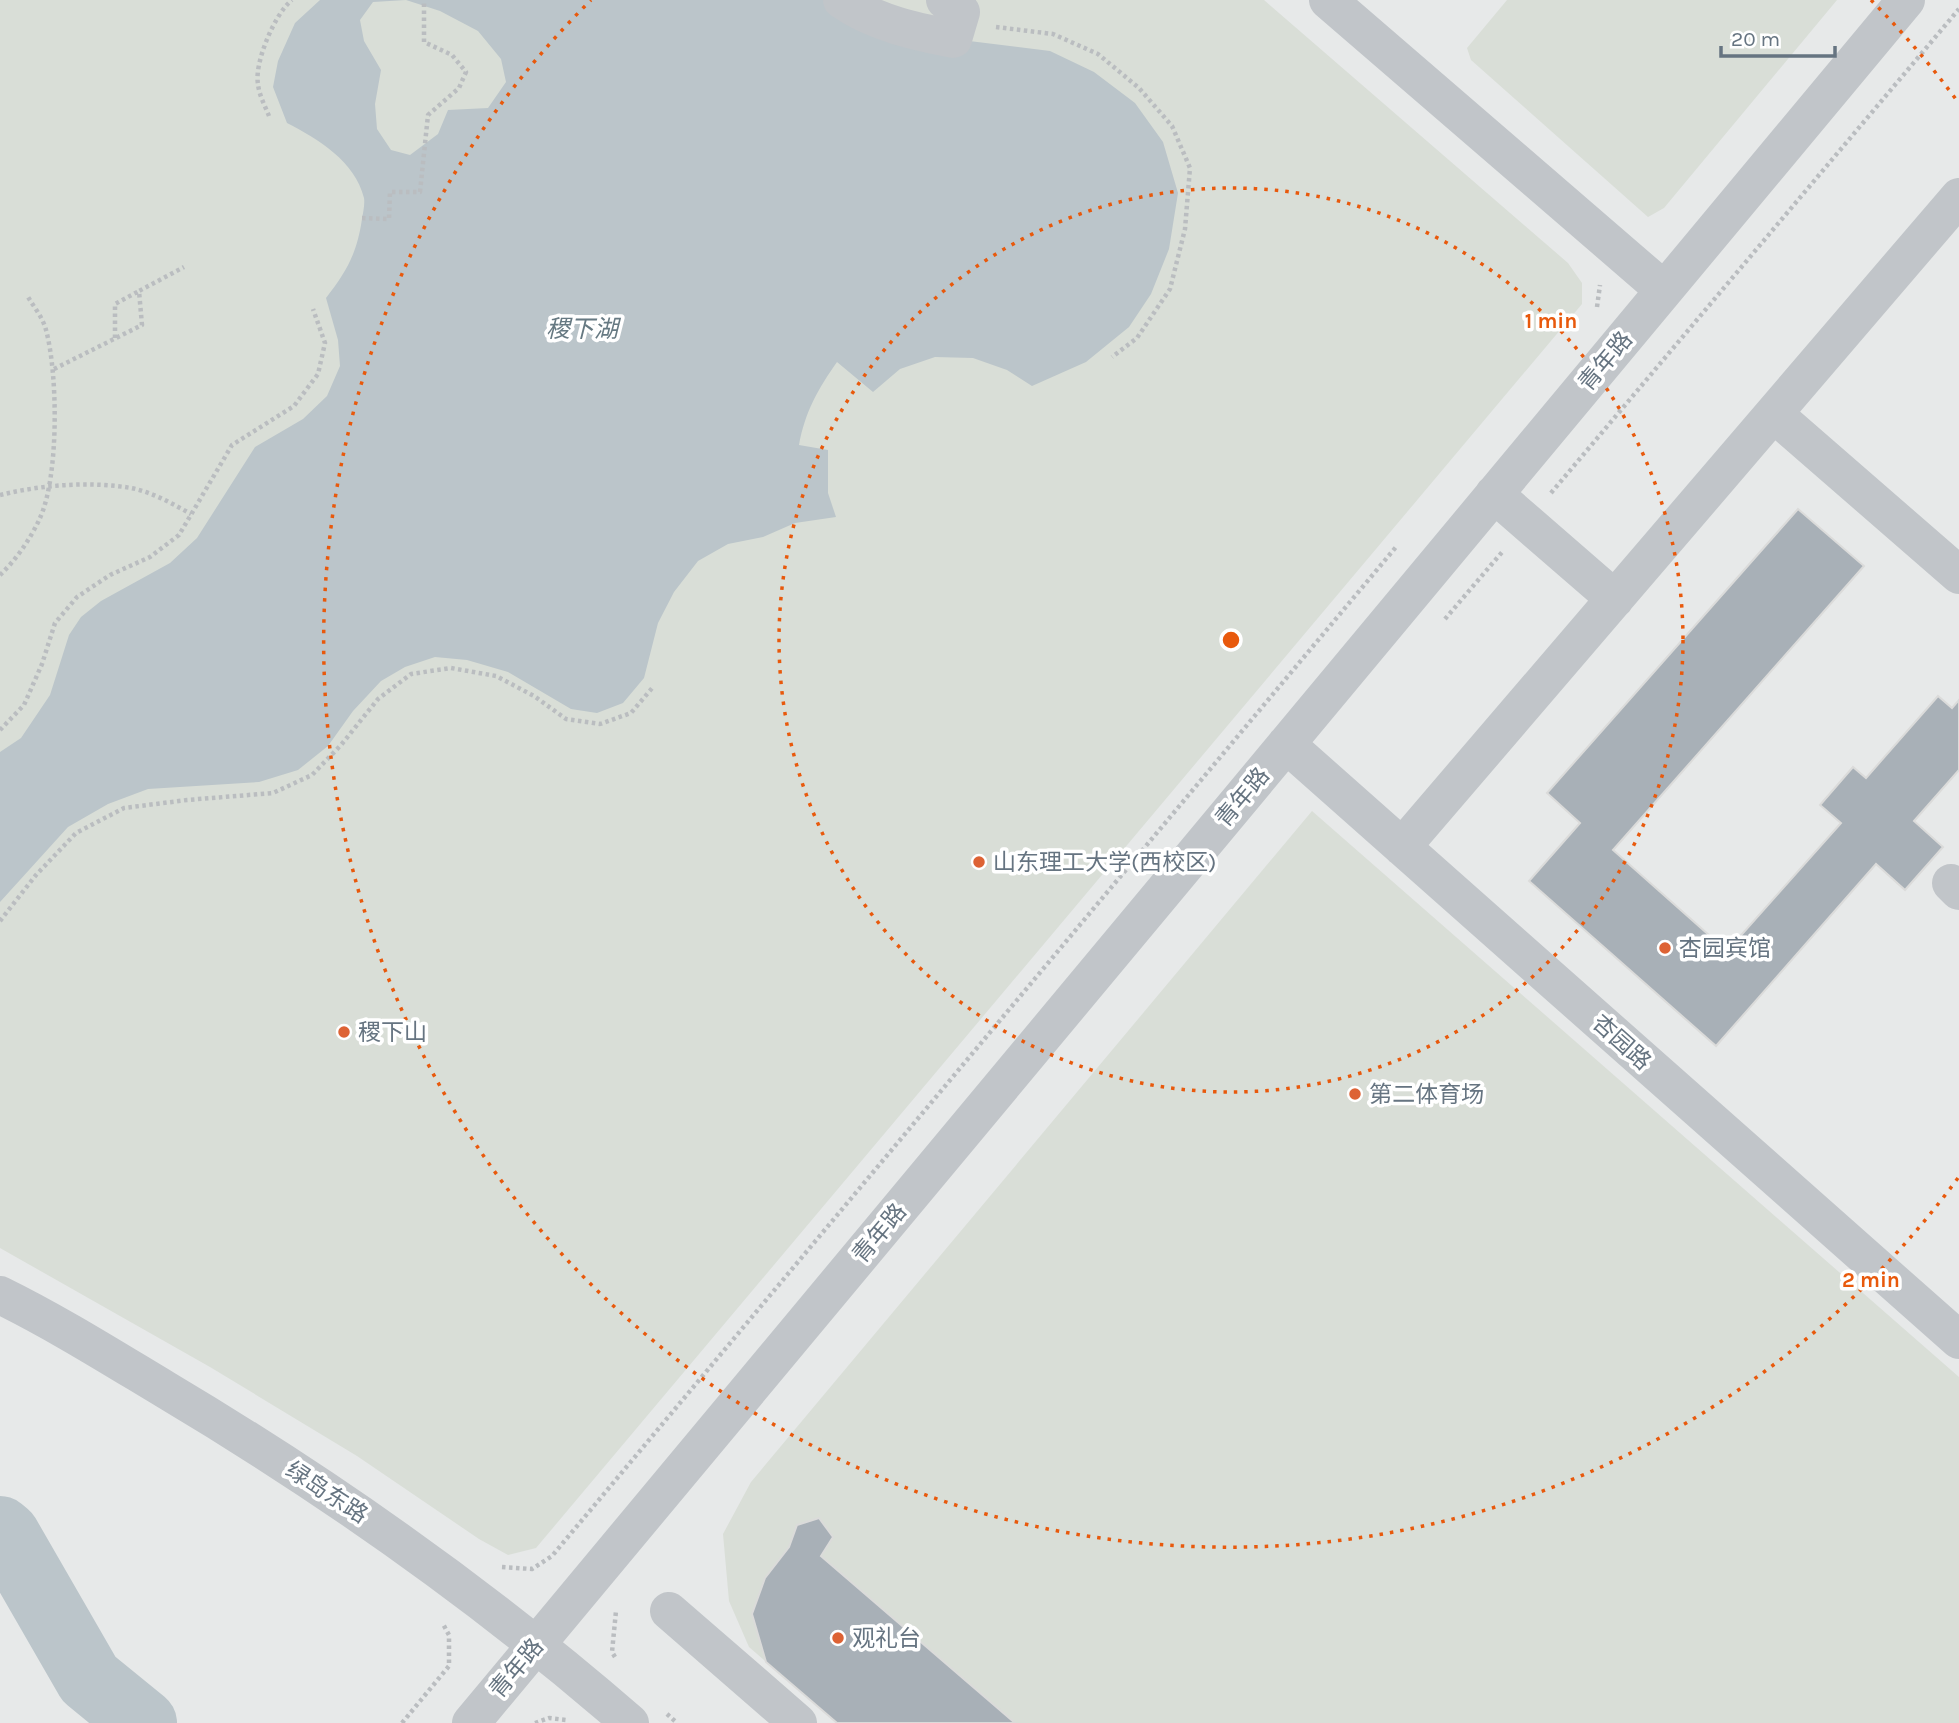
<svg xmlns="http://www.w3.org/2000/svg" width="1959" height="1723" viewBox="0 0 1959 1723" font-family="Karla,'Noto Sans SC',sans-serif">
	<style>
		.built { fill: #e7e9e9 }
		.green { fill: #d9ded7 }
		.water { fill: #bbc5ca; fill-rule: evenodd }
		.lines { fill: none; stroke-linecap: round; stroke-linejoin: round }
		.river { stroke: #bbc5ca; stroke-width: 68 }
		.building { fill: #a8b0b7; stroke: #dbdbda; stroke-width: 2 }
		.path { stroke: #babdc0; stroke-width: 4.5; stroke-dasharray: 3.5 3.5; stroke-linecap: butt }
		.minor { stroke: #c1c5c9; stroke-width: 38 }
		.ring { fill: none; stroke: #e8590c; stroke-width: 3.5; stroke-dasharray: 3.5 7 }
		.poi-dot { fill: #dd6234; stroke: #fff; stroke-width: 2.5 }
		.labels { text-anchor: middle; stroke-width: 7; stroke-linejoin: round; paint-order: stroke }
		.street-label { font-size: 23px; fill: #667481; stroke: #fff }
		.poi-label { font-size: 23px; fill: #667481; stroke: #fff; text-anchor: start }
		.water-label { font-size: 24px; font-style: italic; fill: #667982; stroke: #fff }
		.centre { fill: #e8590c; stroke: #fff; stroke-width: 3.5 }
		.ring-label { font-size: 21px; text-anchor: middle; font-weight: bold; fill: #e8590c; stroke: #fff; stroke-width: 7; stroke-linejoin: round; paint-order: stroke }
	</style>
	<rect width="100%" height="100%" fill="#f9faf8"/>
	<path class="built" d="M0,0H1959V1723H0Z"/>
	<path class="green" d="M0,0H1264L1568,263L1582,283V304L536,1548L508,1555L479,1539L357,1456L210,1367L0,1248Z
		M1507,0H1837L1664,208L1648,217L1471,60L1467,48Z
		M1312,811L1959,1377V1723H837L749,1647L729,1601L723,1534L751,1482Z"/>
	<path class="water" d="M320,0H842L953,39L1050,51L1094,72L1135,103L1163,142L1178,193L1169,249L1151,294L1129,327L1086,362L1032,386L1007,370L973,358L935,357L900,369L873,392L837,362C818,389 805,412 799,445L828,450V493L836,517L795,523L763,537L728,544L698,561L674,592L658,623L644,678L623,703L597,713L571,709L508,672L467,660L435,657L405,667L381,681L353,711L328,746L298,770L259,782L148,789L108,804L68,827L0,902V752L21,738L50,695L69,635L81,617L101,601L170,563L197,538L255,447L303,419L327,396L340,366L338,340L326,298C347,271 357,253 362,219C363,213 365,204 364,198C355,161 318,139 287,123L273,87L278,61L295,23ZM406,0L440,11L478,31L501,59L506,82L488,108L448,110L438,134L410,155L391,150L377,129L375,104L381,70L364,41L360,20L373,2Z"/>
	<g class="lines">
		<path class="river" d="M0,1530L6,1535L89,1679L143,1723"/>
	</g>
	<path class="building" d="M1798,509L1864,566L1613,850L1727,951L1841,823L1820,805L1853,767L1866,778L1938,696L1952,708L1959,700V770L1914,821L1943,847L1905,890L1876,864L1716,1046L1529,881L1580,823L1547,793Z
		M819,1518L833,1537L821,1556L1015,1723H837L766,1662L752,1614L765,1578L789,1547L797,1525Z"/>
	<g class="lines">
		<path class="path" d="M996,27L1053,34L1098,54L1139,88L1172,126L1190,168L1185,229L1170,289L1137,338L1112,357
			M269,116C265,106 259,95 258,84C254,63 275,13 292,0
			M362,218L389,219L390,192H420L428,115L459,88L466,72L452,55L424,42V0
			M1597,307L1600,285
			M115,338V304L139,291
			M54,369L142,325L139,291L184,267
			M1551,493L1959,9
			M0,495C41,485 89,481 131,488C152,492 173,504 191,514
			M0,575C16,560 31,538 40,518C59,476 58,374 46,330C43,318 34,307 28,297
			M1445,619L1503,551
			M0,730L24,705L42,664L55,623L77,597L110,575L150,557L179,535L232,445L294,406L318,374L325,343L313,309
			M0,921L36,875L76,833L124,808L187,800L273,793L312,775L341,745L378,699L411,674L451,668L496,676L534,696L566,719L600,724L631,713L653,687
			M502,1567L532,1569L552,1556L1396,547
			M615,1657L612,1652L616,1611
			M667,1714L677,1723
			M402,1723L449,1666V1635L443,1624
			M535,1723L549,1718L566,1720"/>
		<path class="minor" d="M842,0C875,23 914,31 953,39L961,12L945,0
			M1328,0L1664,290
			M1774,414L1959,575
			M1494,494L1615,599
			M1286,744L1959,1340
			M1402,847L1959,197
			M1951,883L1959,891
			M0,1295C57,1323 111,1357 166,1390C329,1487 486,1598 630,1723
			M669,1611L798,1723
			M471,1723L1906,0"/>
	</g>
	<g class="ring">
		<circle cx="1231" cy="640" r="452"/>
		<path d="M1958 1178A905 905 0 1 1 591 0M1871 0A905 905 0 0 1 1958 102"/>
	</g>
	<g class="poi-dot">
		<circle cx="979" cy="862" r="7"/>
		<circle cx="1665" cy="948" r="7"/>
		<circle cx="344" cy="1032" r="7"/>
		<circle cx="1355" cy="1094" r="7"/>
		<circle cx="838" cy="1638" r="7"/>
	</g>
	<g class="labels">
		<g class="street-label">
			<text transform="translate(1605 361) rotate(-50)" y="8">青年路</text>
			<text transform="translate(1242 797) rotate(-50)" y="8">青年路</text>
			<text transform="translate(1622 1042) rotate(42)" y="8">杏园路</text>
			<text transform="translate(879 1233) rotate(-50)" y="8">青年路</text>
			<text transform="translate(327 1492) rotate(33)" y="8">绿岛东路</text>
			<text transform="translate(516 1668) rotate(-50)" y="8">青年路</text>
		</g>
		<g class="poi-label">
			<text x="993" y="870">山东理工大学(西校区)</text>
			<text x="1679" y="956">杏园宾馆</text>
			<text x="358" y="1040">稷下山</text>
			<text x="1369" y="1102">第二体育场</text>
			<text x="852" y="1646">观礼台</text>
		</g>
		<g class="water-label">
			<text x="582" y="337">稷下湖</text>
		</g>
	</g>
	<circle cx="1231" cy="640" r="10" class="centre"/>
	<g class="ring-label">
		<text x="1551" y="328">1 min</text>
		<text x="1871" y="1287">2 min</text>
	</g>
	<path d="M1721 46v10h114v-10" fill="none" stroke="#667481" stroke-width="3.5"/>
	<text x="1731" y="46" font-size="21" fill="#667481" stroke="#ffffff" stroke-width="5" paint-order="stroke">20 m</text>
</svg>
